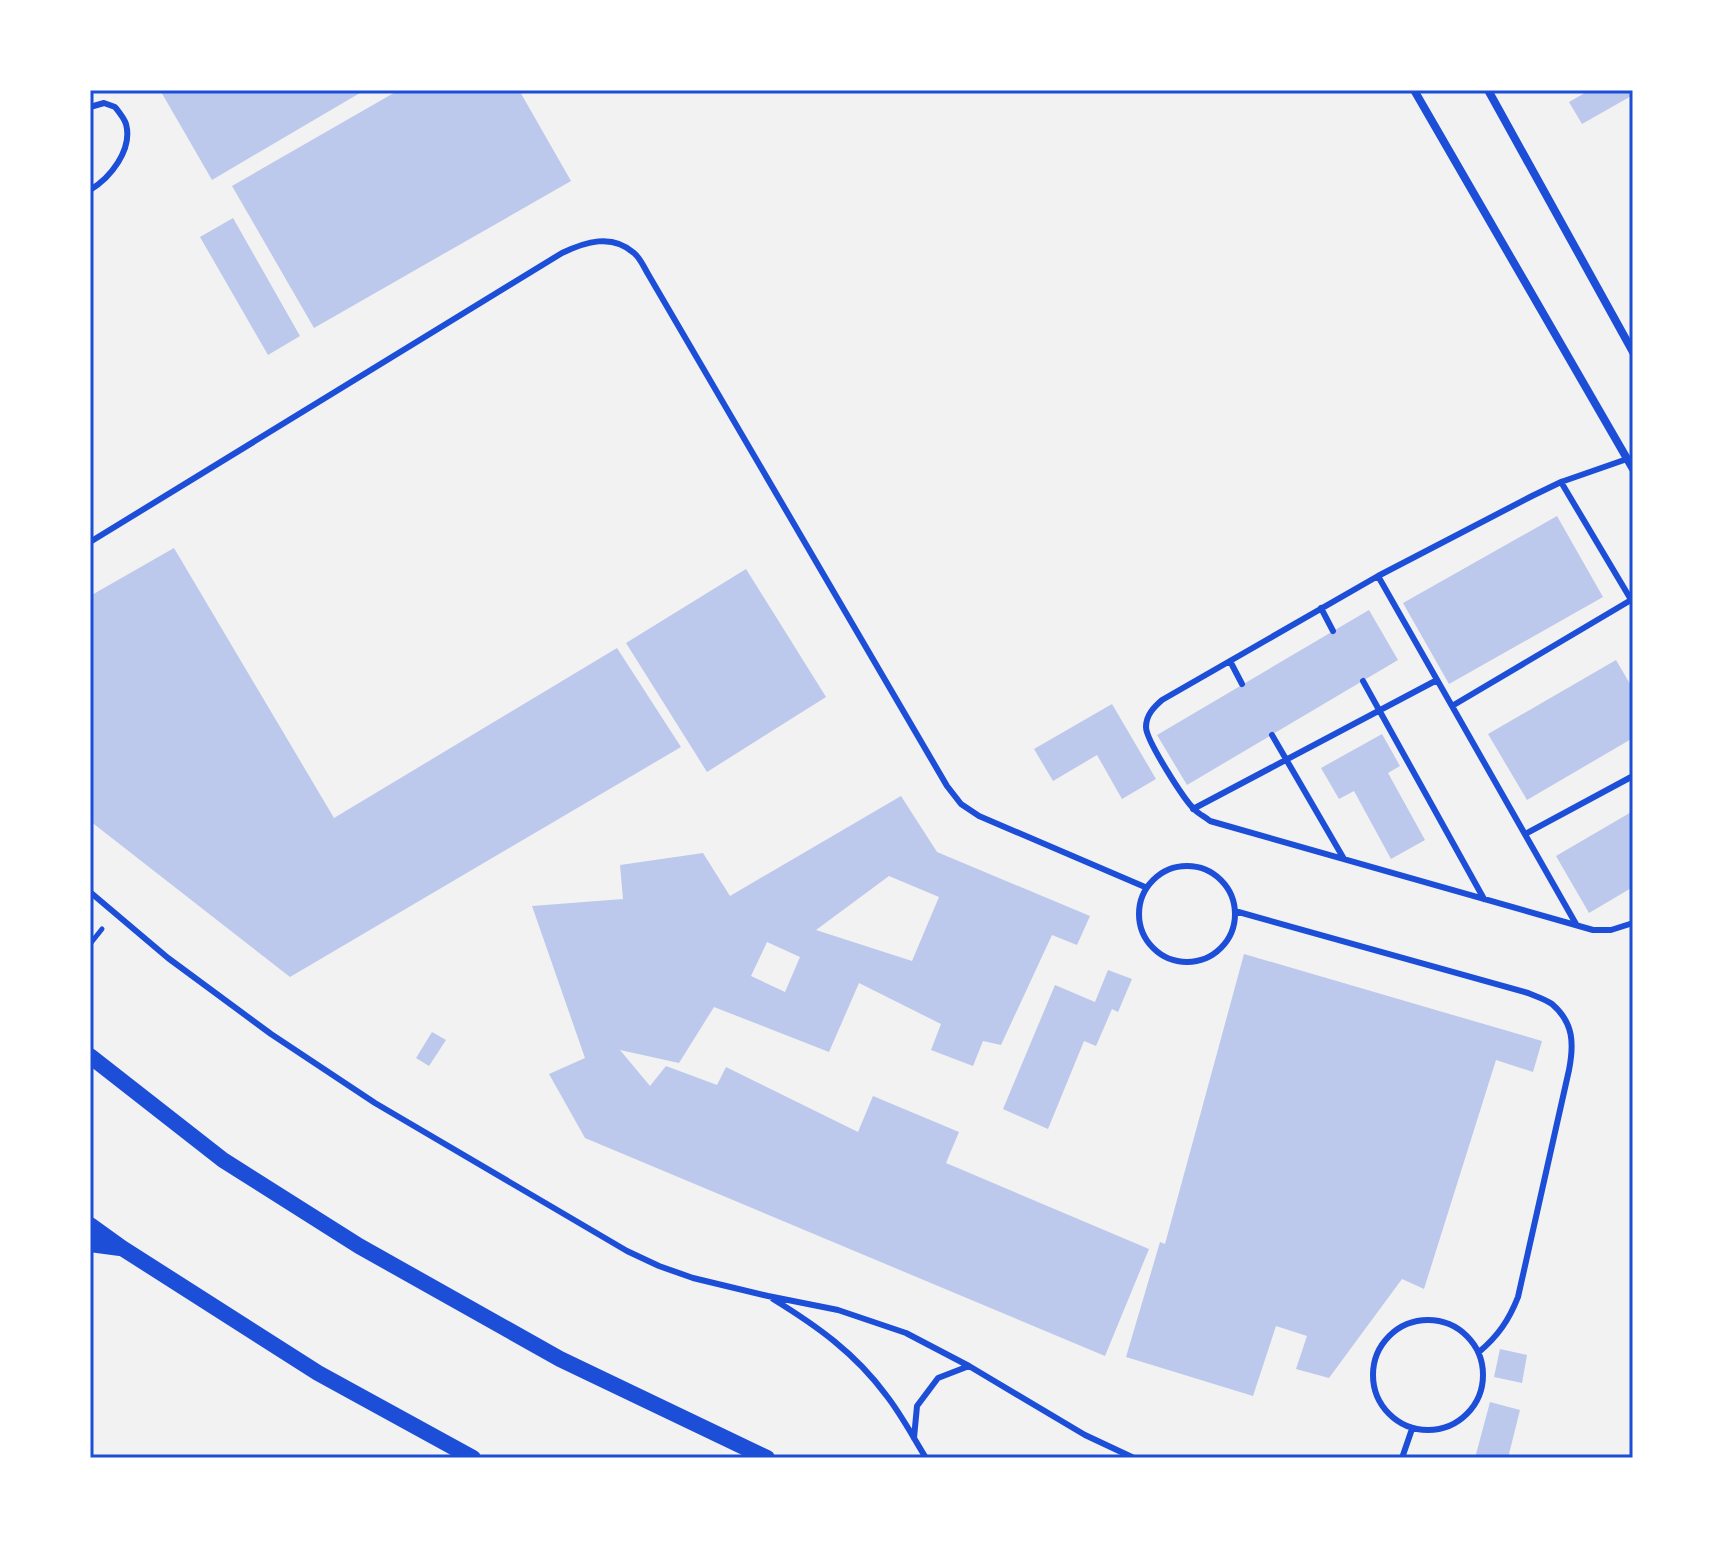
<svg xmlns="http://www.w3.org/2000/svg" width="1723" height="1548" viewBox="0 0 1723 1548" font-family="'Zilla Slab',serif">
	<style>
		.building { fill: #bdc9ec; fill-rule: evenodd }
		.lines { fill: none; stroke-linecap: round; stroke-linejoin: round }
		.path { stroke: #1d4ed8; stroke-width: 5 }
		.service { stroke: #1d4ed8; stroke-width: 6 }
		.minor { stroke: #1d4ed8; stroke-width: 8 }
		.secondary { stroke: #1d4ed8; stroke-width: 16 }
		.neatline { fill: none; stroke: #1d4ed8; stroke-width: 3 }
	</style>
	<rect width="100%" height="100%" fill="#f2f2f2"/>
	<path class="building" d="M160,90H365L212,180Z
		M399,90H519L571,181L314,328L232,186Z
		M1590,90H1633V95L1582,124L1569,102Z
		M233,218L300,336L268,355L200,237Z
		M1557,516L1603,597L1449,684L1403,603Z
		M174,548L334,818L617,648L681,747L290,977L90,821V596Z
		M746,569L826,697L707,772L626,643Z
		M1369,610L1398,660L1187,785L1157,735Z
		M1616,660L1633,689V738L1527,800L1488,734Z
		M1112,704L1156,779L1122,799L1097,755L1053,781L1034,749Z
		M1382,734L1400,766L1388,773L1425,840L1391,859L1354,791L1339,799L1321,768Z
		M901,796L937,852L1090,916L1077,945L1052,935L1001,1045L983,1041L973,1066L931,1050L941,1024L859,983L829,1052L714,1007L679,1063L620,1050L650,1086L666,1066L717,1085L726,1067L858,1132L873,1096L959,1132L946,1163L1149,1249L1105,1356L585,1138L549,1074L585,1058L532,906L623,899L620,865L703,853L730,896ZM889,876L939,897L912,961L816,930ZM767,942L800,957L785,992L751,976Z
		M1633,811V887L1589,913L1556,856Z
		M1244,954L1542,1041L1533,1072L1496,1060L1424,1289L1402,1279L1329,1378L1296,1369L1307,1336L1276,1326L1253,1396L1126,1357L1160,1242L1165,1244Z
		M1108,970L1132,979L1118,1012L1112,1009L1096,1046L1084,1041L1048,1129L1003,1109L1055,985L1095,1002Z
		M432,1032L446,1040L429,1066L416,1058Z
		M1500,1349L1527,1355L1522,1383L1494,1377Z
		M1490,1402L1520,1410L1508,1458H1475Z"/>
	<g class="lines">
		<path class="path" d="M90,944L102,929"/>
		<path class="service" d="M90,107L104,103L115,107C119,112 124,118 126,124C133,150 110,178 90,190
			M1627,459L1561,482L1532,496L1378,576L1162,700C1154,707 1146,715 1146,727C1146,740 1184,800 1195,810C1199,814 1205,817 1210,821L1593,930H1611L1633,923
			M1561,482L1633,603
			M90,542L562,253C585,242 612,233 634,253C640,258 644,267 648,274L947,786L961,804L979,816L1145,887
			M1378,576L1576,924
			M1321,608L1333,631
			M1230,661L1242,684
			M1363,681L1484,899
			M1452,706L1631,600
			M1272,735L1344,859
			M1193,809L1437,680
			M1525,834L1633,776
			M1139 914a48 48 0 1 1 96 0a48 48 0 1 1-96 0Z
			M90,892L168,958L271,1034L375,1103L627,1251L659,1266L693,1278L768,1296L838,1310L906,1333L969,1366L1085,1435L1134,1458
			M1235,911L1528,993C1535,996 1545,999 1552,1004C1574,1023 1574,1044 1569,1070L1518,1297C1509,1320 1498,1336 1479,1352
			M773,1299C817,1326 855,1353 886,1395C901,1414 913,1437 926,1458
			M1373 1375a55 55 0 1 1 110 0a55 55 0 1 1-110 0Z
			M914,1438L917,1406L938,1378L969,1366
			M1402,1458L1412,1429"/>
		<path class="minor" d="M1414,90L1633,469
			M1488,90L1633,352"/>
		<path class="secondary" d="M90,1056L223,1160L359,1246L560,1359L767,1458
			M90,1225L122,1248L318,1373L473,1458
			M90,1244L120,1248"/>
	</g>
	<rect width="1723" height="1548" fill="none" stroke="#ffffff" stroke-width="184"/>
	<rect x="92" y="92" width="1539" height="1364" class="neatline"/>
</svg>
